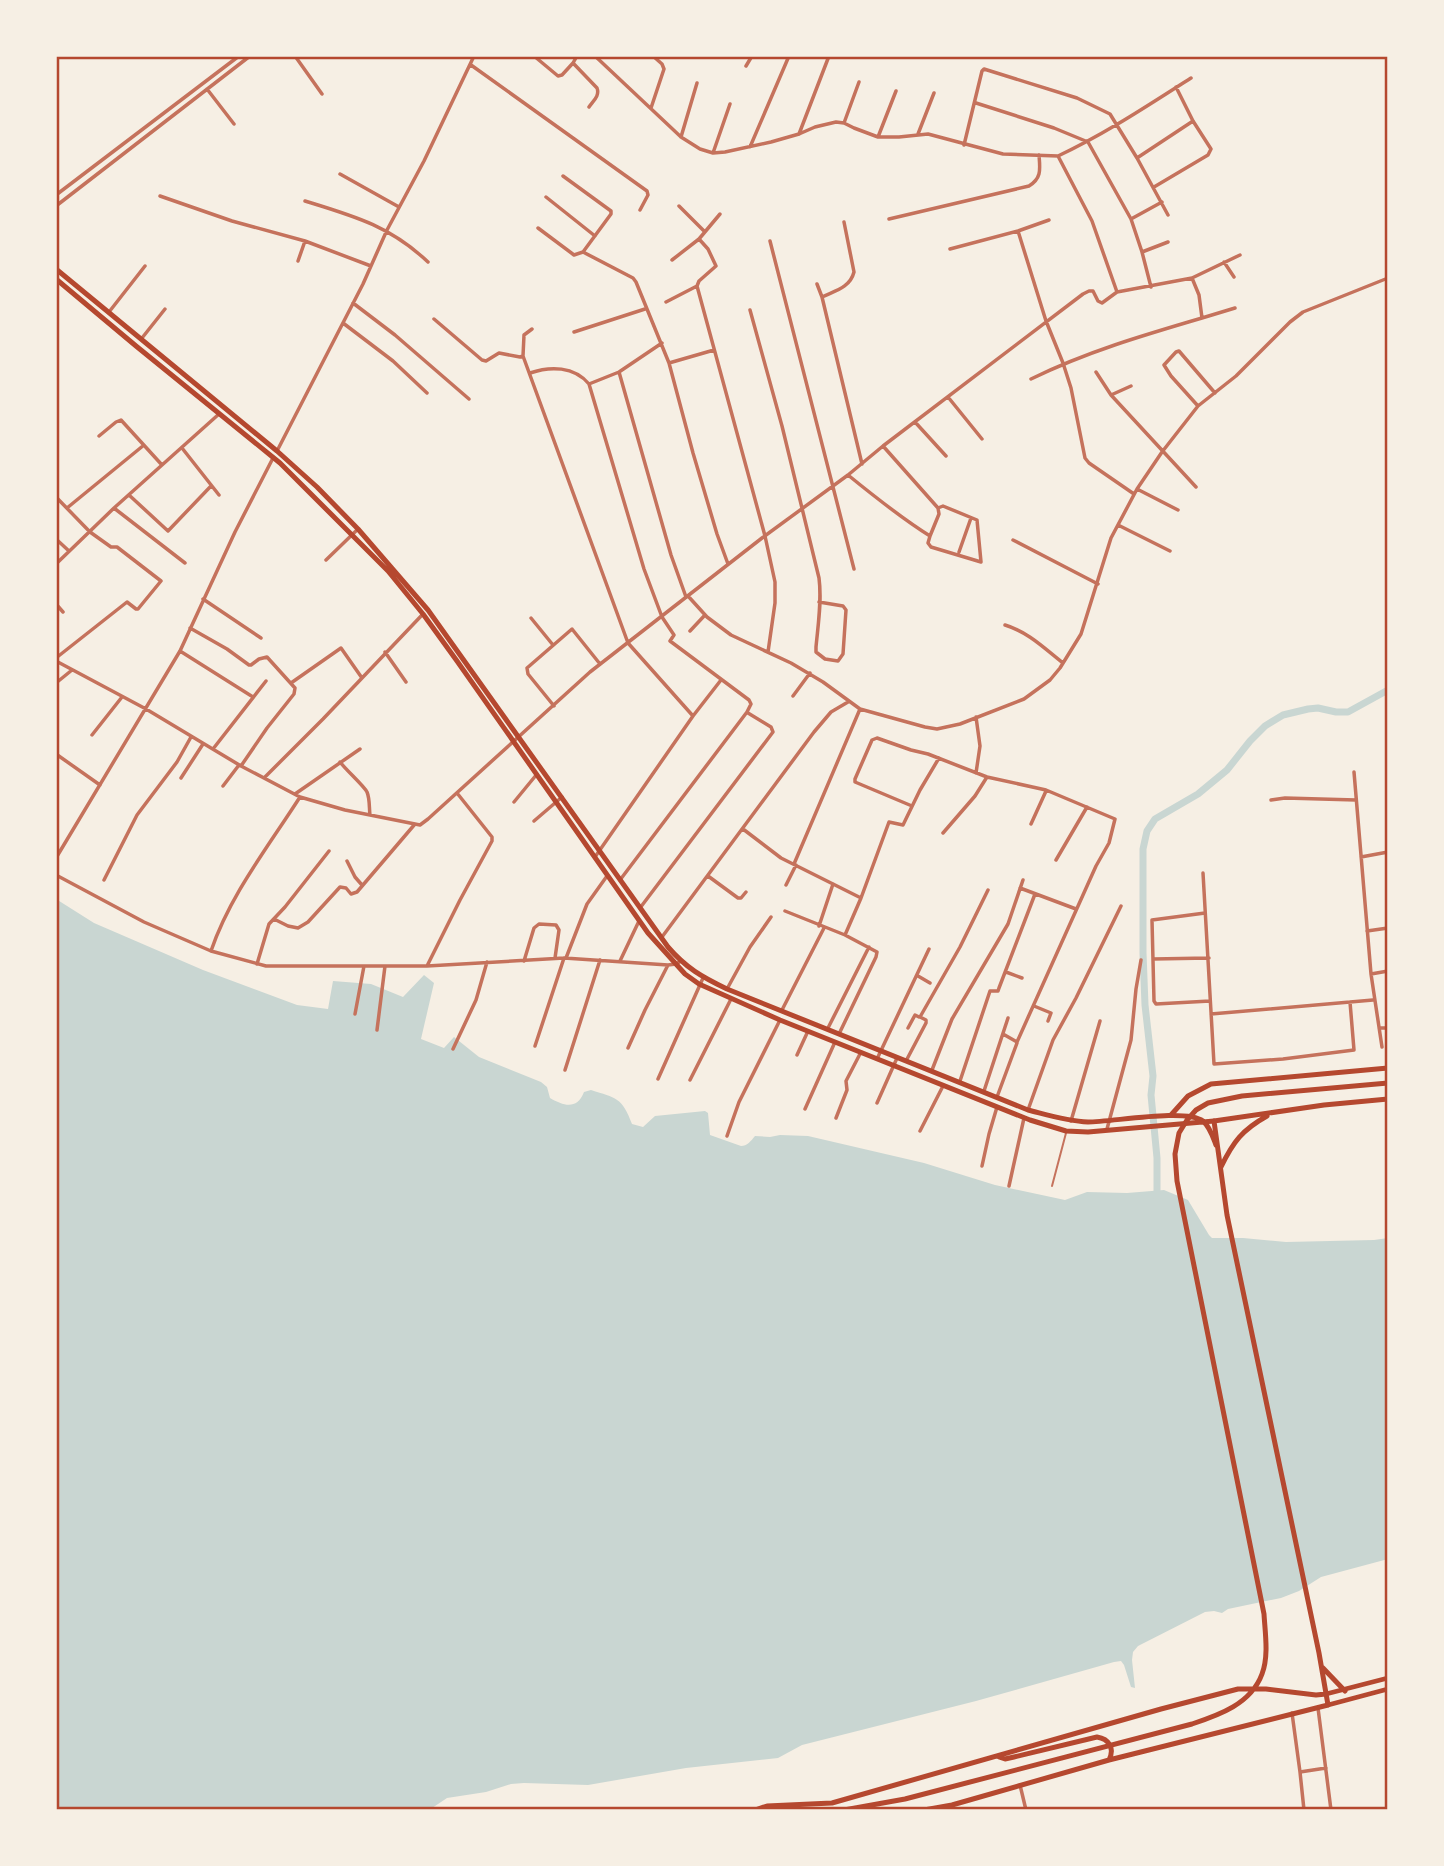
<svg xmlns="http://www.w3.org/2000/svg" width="1444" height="1866" viewBox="0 0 1444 1866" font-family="Roboto,sans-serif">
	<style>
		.water { fill: #c9d6d2 }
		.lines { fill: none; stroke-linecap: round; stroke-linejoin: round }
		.canal { stroke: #c9d6d2; stroke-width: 7 }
		.service { stroke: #c5725c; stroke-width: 2 }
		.minor { stroke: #c5725c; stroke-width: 3.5 }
		.secondary { stroke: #b5482f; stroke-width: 4.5 }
		.primary { stroke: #b5482f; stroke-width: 5 }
		.trunk { stroke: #b5482f; stroke-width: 5 }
		.neatline { fill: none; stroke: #b5482f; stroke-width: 2.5 }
	</style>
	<rect width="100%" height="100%" fill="#f6efe4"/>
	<path class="water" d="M56,899L94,923L203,970L297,1005L328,1009L333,981L371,984L403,997L424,975L434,983L421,1039L444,1048L454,1037L479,1057L541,1082L547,1087L550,1098C564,1106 577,1110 584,1092L591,1090C616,1098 622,1097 632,1124L643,1127L655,1116L705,1111L708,1113L710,1135L741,1146C747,1146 751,1141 755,1136L770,1137L780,1135L808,1136L924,1163L995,1185L1065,1200L1087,1192L1127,1193L1164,1190L1188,1200L1209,1235L1212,1238H1243L1286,1242L1374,1240L1388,1238V1559L1321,1577L1299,1591L1281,1598L1228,1609L1222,1613L1214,1611L1205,1612L1138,1646L1133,1652L1132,1660L1135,1688L1131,1687L1124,1665L1121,1661L1114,1662L976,1701L802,1745L778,1758L686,1768L588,1785L524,1783L511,1784L486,1792L447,1798L429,1810H56Z"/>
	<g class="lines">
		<path class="canal" d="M1157,1198V1158L1151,1095L1153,1076L1145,1005L1143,953V849L1147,831L1155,819L1198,794L1227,770L1250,741L1265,726L1283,715L1308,709L1318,708L1336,712H1348L1388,690"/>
		<path class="service" d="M1052,1186L1066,1133"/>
		<path class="minor" d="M295,56L322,94
			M534,56L558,76L562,75L573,63
			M577,56L573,63L597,88C600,96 593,101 589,107
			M595,56L681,137L700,149L713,153L725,152L771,142L799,134L815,127L836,122L844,123L854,128L878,137H899L928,134L1003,154L1058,156L1092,221L1117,292
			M471,65L647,191L648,195L640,210
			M746,66L752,56
			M207,89L234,124
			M976,103L1054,128L1088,142L1131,219L1142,252L1151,287
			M651,108L664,69L662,64L653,56
			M844,123L859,82
			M799,134L829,56
			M918,134L934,93
			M681,137L697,83
			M878,137L896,91
			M964,145L982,71L984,69L1077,98L1110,114L1137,158L1168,215
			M750,147L789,56
			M713,153L730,104
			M1058,156C1105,134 1147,106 1191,78
			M1137,158L1193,121
			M340,174L399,207
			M563,176L611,211V214L583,252
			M1154,187L1208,155L1211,149L1193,121L1176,87
			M56,195L239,56
			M160,196L232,221L305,241L371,266
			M546,197L595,236
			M305,201C354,216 390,226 428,262
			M56,206L250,56
			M679,206L705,232
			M889,219L1029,186C1042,178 1040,169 1039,155
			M1131,219L1162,202
			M538,228L574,255L583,252L633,278L636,282L669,363L693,453L717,534L728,564
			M1018,231L1046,321L1063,363L1071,388L1085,458L1089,463L1134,494
			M699,239L720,214
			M770,241L854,569
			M950,249L1018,231L1049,220
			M1142,252L1168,242
			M672,260L699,239L708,249L716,266L699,281L697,286
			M298,261L305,241
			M1224,262L1234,277
			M817,284L822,297L862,464
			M822,297C834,291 850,288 854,272L844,222
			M666,302L697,286L765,536L775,582V603L768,652
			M353,303L395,335L469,399
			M750,310L782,426L819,578C822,601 818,625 816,647V652L825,659L838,661L843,654L846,610L843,606L819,602
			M109,312L145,266
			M1202,318L1235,308
			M434,319L482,360L486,361L499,353L520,357L523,356L524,335L532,329
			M343,323L393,361L427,393
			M574,332L645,309
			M142,338L165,309
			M523,356L628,643L693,716
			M669,363L714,350
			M619,372L671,555L686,597
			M1096,372L1111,395L1196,487
			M530,373C550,366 574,366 589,384L644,569L662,617L674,635L670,641L749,700L751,704L747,712L620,880
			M1031,379C1086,352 1144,335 1202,318L1199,295L1192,278L1240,255
			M589,384L619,372L662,343
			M1111,395L1131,386
			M948,397L982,439
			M1198,406L1236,376L1290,322L1303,312L1388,278
			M915,422L946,456
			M99,436L116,422L121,420L162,465
			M182,448L219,495
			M277,451L363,284L387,230L424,161L474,56
			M848,475C875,497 901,518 930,536L939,514L938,508L883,446
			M1137,489L1178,510
			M129,495L168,531L211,486
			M56,497L90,532L111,547H117L161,581L138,609H136L127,602L56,658
			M67,508L144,445
			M114,508L185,563
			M1118,525L1170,551
			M930,536L928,543L931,547L981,562L977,520L943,506L938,508
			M56,539L69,551
			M1013,540L1098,584
			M959,552L971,518
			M326,560L358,529
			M56,564L114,508L219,414
			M688,596L707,617L731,635L791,663L823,682L860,709L925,727L937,729L960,724L1024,699L1050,680L1060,668L1081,634L1111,538L1137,489L1162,452L1198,406L1171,376L1164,365L1176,352L1179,351L1215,393
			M203,599L261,638
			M56,604L63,612
			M531,618L553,645
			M1005,625C1028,632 1044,648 1063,663
			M190,628L227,649L249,665H251L259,659L267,657L295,688L294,694L267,728L241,766
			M690,631L705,615
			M180,651L253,697
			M385,652L406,682
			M56,661L146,709L241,766L300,797L345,810L420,825L428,819L590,672L762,538L848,475L883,446L1083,294L1089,291H1093L1098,301L1102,303L1117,292L1192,278
			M56,683L72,670
			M291,683L341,648L362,678
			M793,696L810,673
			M554,706L528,674L527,668L572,629L600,664
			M92,735L122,697
			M213,749L266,681
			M56,754L100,785
			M340,762C346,770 364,786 367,792C370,799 369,808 370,815
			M1354,772L1371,974L1382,1047
			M976,773L980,746L976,717
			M181,778L203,744
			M264,778L323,719L423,614
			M223,786L239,765
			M295,794L360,749
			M1271,800L1285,798L1356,800
			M514,802L537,774
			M912,806L855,782V779L872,740L877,738L911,750L928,754L987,777L1046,790L1115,819L1109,843L1096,866L1017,1042L1003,1034
			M534,821L562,797
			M1031,824L1046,791
			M743,829L781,858L861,898
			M943,833L975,796L987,777
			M595,857L693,716L721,680
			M1361,857L1388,852
			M56,858L180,651L235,532L273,458
			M1056,860L1087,807
			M347,861L355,877L362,885
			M794,864L860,709
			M1203,873L1214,1064L1283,1059L1354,1050L1350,1002
			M56,875L144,922L174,935L211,951L266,966H427L564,958L668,965L676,964L681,961
			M708,876L738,898H741L746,892
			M104,880L137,815L177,762L191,737
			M786,885L796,865
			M1020,888L1076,909
			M640,908L773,732L771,727L748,713
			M785,911L845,935L877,952L876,957L839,1034
			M1205,913L1152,920L1154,1001L1156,1004L1210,1001
			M274,919L288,926L298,928L308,922L340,887L346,888L351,894L357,892L415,824
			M819,926L833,884
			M1367,931L1388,928
			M845,935L861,898L889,822L903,825L920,790L939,758
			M662,937L814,732L831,712L848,702
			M211,951C230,895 268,847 300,797
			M566,958L587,904L607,876
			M1153,959L1209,958
			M524,961L534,928L539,924L556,925L559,930L555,958
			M620,961L639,921
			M257,964L269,924L285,907L329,851
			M427,966L460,900L492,841V837L457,793
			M1006,972L1022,978
			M1371,974L1388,971
			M918,976L930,983
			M727,989L750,947L771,917
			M1034,1006L1051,1013L1048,1021
			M782,1010L824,928
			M355,1014L364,966
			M1211,1014L1373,1000
			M828,1028L869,947
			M908,1028L915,1015L919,1017
			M1379,1028H1388
			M377,1030L385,966
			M535,1046L564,958
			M628,1048L645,1010L668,965
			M453,1049L476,1000L487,962
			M797,1055L808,1031
			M877,1059L929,949
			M906,1061L926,1023V1020L920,1017L960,947L988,890
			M565,1070L600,960
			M932,1070L952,1019L1008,924L1023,880
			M658,1079L703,978
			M690,1080L731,999
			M960,1081L990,991H998L999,988L1035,894
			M984,1091L1008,1018
			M997,1097L1017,1043
			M877,1103L897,1058
			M805,1109L835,1042
			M1028,1110L1053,1040L1076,998L1121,906
			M836,1118L847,1090L846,1081L861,1052
			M1071,1121L1100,1021
			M1107,1129L1131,1040L1136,989L1141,960
			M920,1131L943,1086
			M727,1136L739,1102L780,1020
			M982,1166L989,1134L997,1107
			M1009,1186L1024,1118
			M1318,1708L1331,1810
			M1292,1713L1300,1772L1326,1768
			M1300,1772L1304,1810
			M1020,1785L1026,1810"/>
		<path class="secondary" d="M1326,1694L1388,1678
			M1328,1705L1388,1689"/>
		<path class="primary" d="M56,269L277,451L317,487L358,529L428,610L668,947C686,968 702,977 727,989L1028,1110C1048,1115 1067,1121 1088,1122C1113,1122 1185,1108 1203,1121C1210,1127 1213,1137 1216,1145
			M56,279L136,346L280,463L388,571L423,614L457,661L648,933L685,974L699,984L780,1020L1030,1120L1066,1131L1088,1132L1214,1121"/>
		<path class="trunk" d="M1171,1115L1188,1096L1211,1084L1388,1068
			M1221,1167C1233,1142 1242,1130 1267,1116
			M1323,1668L1345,1691
			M999,1757L1005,1759L1014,1757L1097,1737C1109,1739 1115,1748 1109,1760
			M789,1806L802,1810
			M755,1810L767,1806L832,1803L1161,1709L1238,1689H1266L1316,1695L1326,1694
			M844,1810L905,1799L1192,1724C1219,1715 1251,1704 1262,1674C1269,1656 1265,1632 1264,1614L1177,1181L1175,1154L1179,1133L1187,1120L1196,1110L1208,1103L1242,1096L1388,1083
			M924,1810L952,1805L1109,1760L1328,1705L1319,1653L1227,1215L1214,1121L1324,1105L1388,1099"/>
	</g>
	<rect width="1444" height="1866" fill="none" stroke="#f6efe4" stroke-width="116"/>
	<rect x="58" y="58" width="1328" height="1750" class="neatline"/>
</svg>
